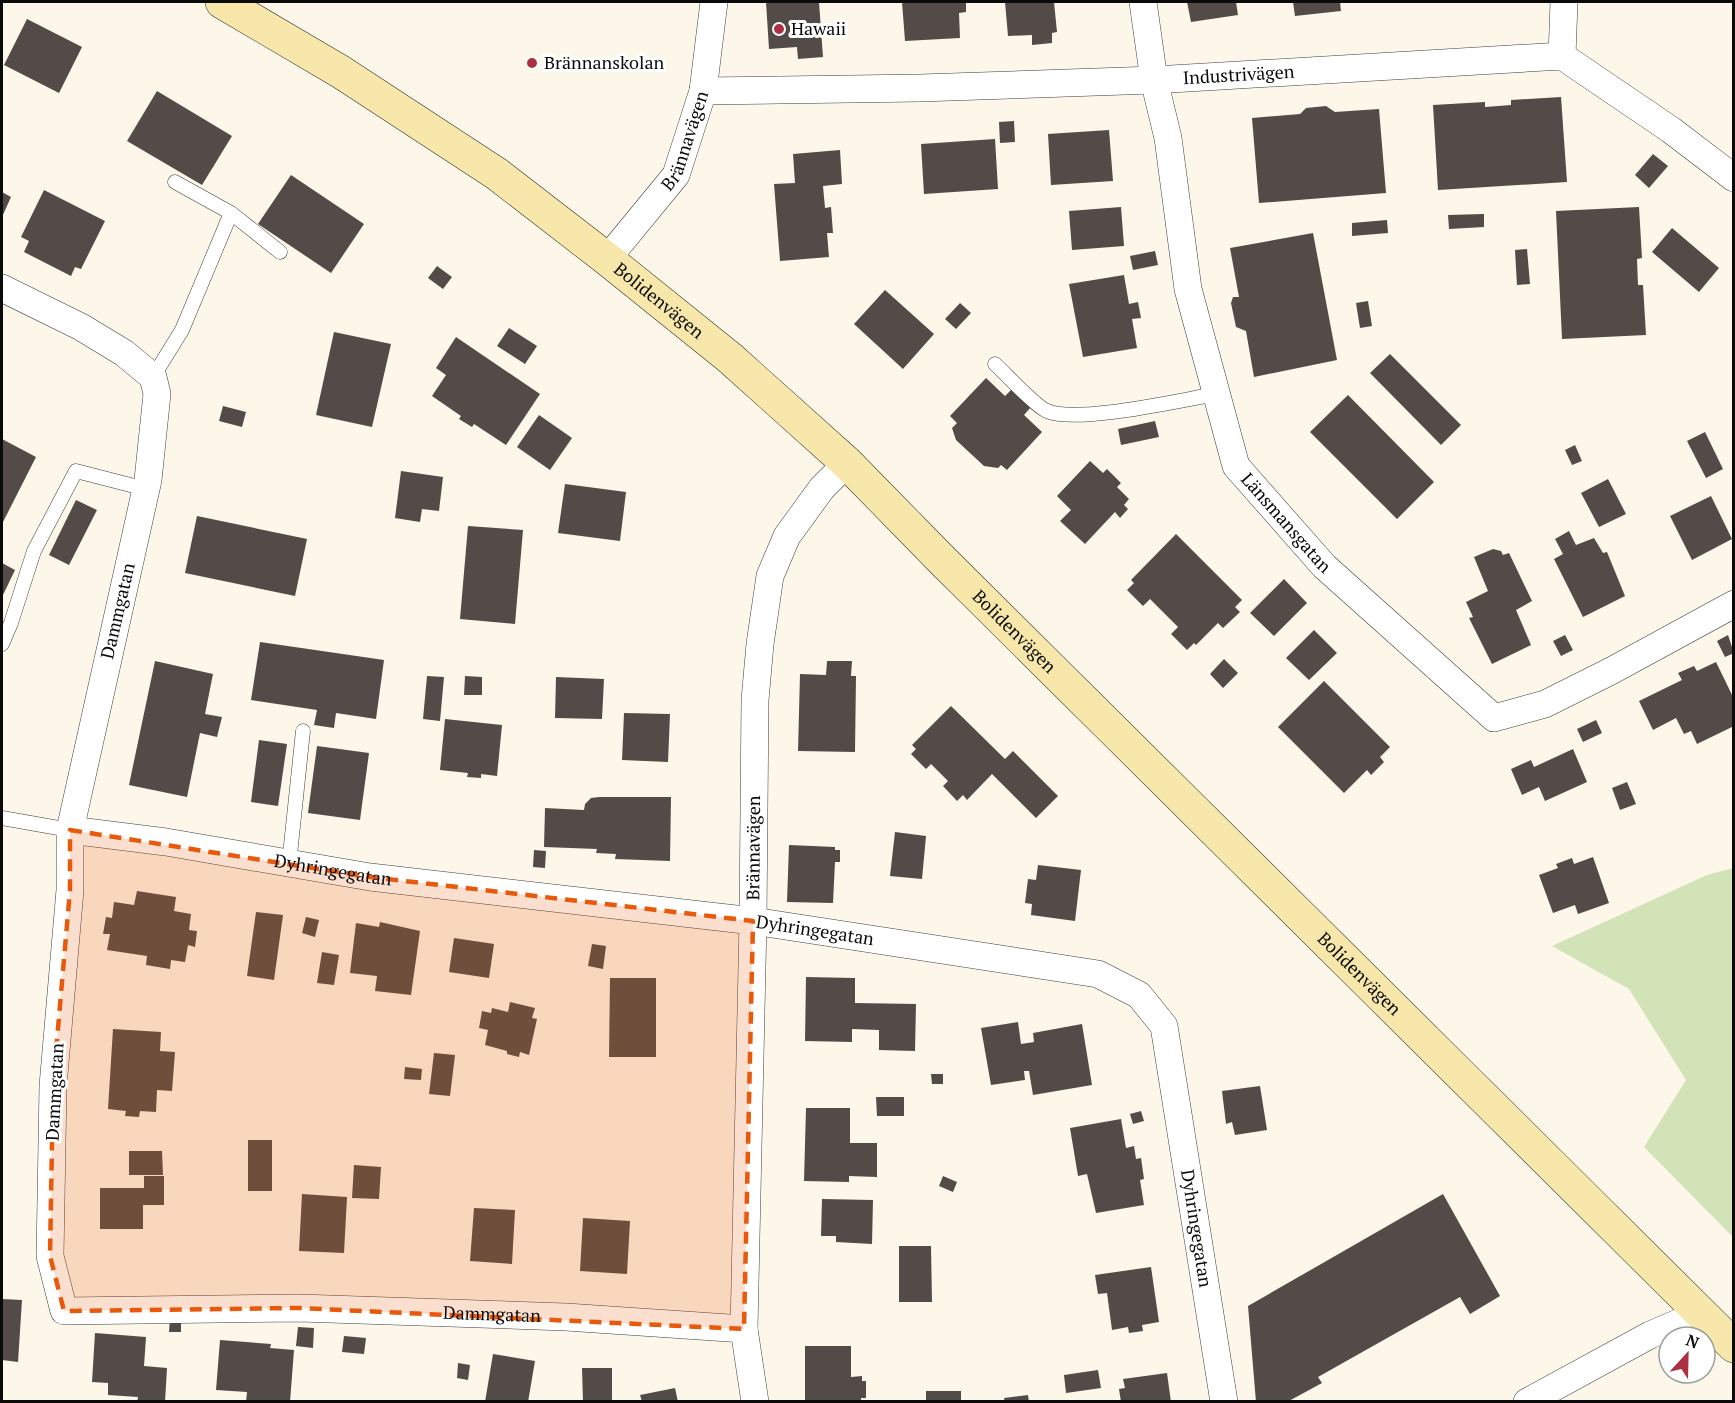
<svg xmlns="http://www.w3.org/2000/svg" width="1735" height="1403" viewBox="0 0 1735 1403" font-family="'PT Serif',serif">
	<style>
		.green { fill: #d2e3b7 }
		.building { fill: #524b48 }
		.lines { fill: none; stroke-linecap: round; stroke-linejoin: round }
		.lane-casing { stroke: #3d3d3d; stroke-width: 15 }
		.street-casing { stroke: #3d3d3d; stroke-width: 28 }
		.secondary-casing { stroke: #2c2c2c; stroke-width: 34 }
		.lane { stroke: #fff; stroke-width: 14 }
		.street { stroke: #fff; stroke-width: 27 }
		.secondary { stroke: #f7e7aa; stroke-width: 33 }
		.marked { fill: #e8590c; fill-opacity: 0.2; stroke: #e8590c; stroke-width: 4.5; stroke-dasharray: 12 8; stroke-linejoin: round }
		.poi-dot { fill: #ac3042; stroke: #fff; stroke-width: 2 }
		.labels { text-anchor: middle; stroke-width: 6; stroke-linejoin: round; paint-order: stroke }
		.poi-label { font-size: 18px; fill: #0a0a0a; stroke: #fff; text-anchor: start }
		.street-label { font-size: 18px; fill: #0a0a0a; stroke: #fff }
	</style>
	<rect width="100%" height="100%" fill="#fdf7e9"/>
	<path class="green" d="M1733,868H1734L1733,1237L1644,1147L1686,1080L1629,989L1552,946L1707,875Z"/>
	<path class="building" d="M766,2H819L823,57L798,59L797,47L769,49Z
		M902,2H966V12L959,13L960,38L905,41Z
		M1005,2H1054L1057,32L1052,33V43L1032,45V35L1008,36Z
		M1187,2H1236L1238,15L1191,22Z
		M1293,2H1340L1341,11L1295,16Z
		M27,19L82,47L59,93L4,65Z
		M157,91L232,136L202,185L127,141Z
		M1561,97L1567,182L1438,190L1433,105L1485,102V107L1511,105V100Z
		M1326,106L1335,112L1379,109L1386,193L1259,203L1252,118L1300,114L1306,108Z
		M1014,121L1015,142L1000,143L999,122Z
		M1109,130L1113,181L1051,185L1048,134Z
		M995,139L998,189L924,194L921,144Z
		M840,150L842,184L823,186L825,208L831,207L833,233H827L829,257L780,261L774,184L795,183L793,154Z
		M1653,154L1668,166L1649,188L1635,175Z
		M291,175L364,224L331,273L258,224Z
		M44,190L105,221L81,269L75,267L71,276L24,252L29,241L21,237Z
		M2,192L11,197L2,217Z
		M1121,207L1124,246L1072,250L1069,211Z
		M1639,207L1642,258L1637,259L1638,285H1643L1646,335L1562,339L1556,211Z
		M1484,214V227L1449,229L1448,215Z
		M1387,220L1388,233L1352,236V223Z
		M1672,228L1719,268L1699,292L1652,252Z
		M1313,233L1337,360L1254,377L1246,331L1236,327L1231,303L1233,297H1239L1230,248Z
		M1527,249L1530,284L1517,285L1515,250Z
		M1155,251L1158,265L1133,270L1130,256Z
		M437,266L452,277L443,289L428,278Z
		M1124,275L1129,304L1138,302L1141,318L1132,319L1137,348L1083,357L1069,284Z
		M885,290L934,334L903,369L854,324Z
		M1368,301L1372,326L1360,328L1356,303Z
		M960,303L971,313L956,329L945,319Z
		M509,328L537,346L525,364L497,346Z
		M334,332L391,344L372,427L316,415Z
		M456,337L540,394L506,445L474,424L472,427L459,419L461,416L432,396L446,375L436,368Z
		M1390,354L1461,425L1441,445L1370,373Z
		M986,378L1005,396L1012,389L1031,407L1024,415L1042,432L1007,470L1001,465L998,468L984,466L956,440L952,428L957,423L950,416Z
		M1348,395L1434,482L1397,519L1310,432Z
		M223,406L246,412L242,427L219,421Z
		M539,415L572,438L550,470L517,447Z
		M1155,421L1159,437L1121,445L1118,429Z
		M1705,432L1723,469L1706,478L1687,441Z
		M2,439L36,457L2,524Z
		M1575,445L1582,461L1572,465L1565,450Z
		M1090,461L1103,473L1107,469L1121,483L1117,487L1129,499L1124,505L1128,509L1120,518L1115,512L1085,544L1060,521L1071,510L1057,496Z
		M401,471L443,477L439,511L422,509L420,522L395,518Z
		M1608,479L1626,514L1599,527L1581,493Z
		M565,484L626,492L620,541L558,533Z
		M1711,496L1732,539L1692,560L1670,516Z
		M76,500L97,510L69,565L49,555Z
		M197,516L307,539L295,596L185,573Z
		M468,526L523,530L515,624L460,619Z
		M1569,531L1576,545L1594,538L1603,553L1607,552L1625,596L1583,617L1554,559L1563,554L1555,539Z
		M1176,534L1242,600L1235,607L1240,612L1223,628L1218,623L1196,645L1194,643L1187,650L1171,634L1178,627L1150,599L1143,606L1127,590L1134,583L1131,580Z
		M1493,549L1501,551L1503,555L1509,553L1532,601L1516,610L1531,645L1492,664L1469,618L1473,617L1466,602L1488,591L1474,557Z
		M2,563L15,570L2,597Z
		M1284,579L1307,603L1274,636L1250,613Z
		M1314,630L1337,653L1309,680L1286,658Z
		M1565,635L1573,650L1561,656L1553,641Z
		M1728,635L1734,653L1725,657L1717,641Z
		M260,642L384,660L376,719L336,713L334,728L314,725L317,710L251,700Z
		M1224,659L1238,673L1223,688L1210,674Z
		M155,661L213,674L205,714L222,717L217,737L200,733L187,797L129,785Z
		M827,661H852L851,676H856L855,752L798,751L800,674L826,675Z
		M1716,662L1734,699V726L1697,744L1691,731L1684,734L1676,718L1653,730L1639,701L1682,680L1678,673L1694,666L1697,671Z
		M427,676L444,677L440,721L423,719Z
		M465,676L482,677V695H464Z
		M556,677L604,679L602,719L555,718Z
		M1324,681L1390,747L1380,757L1384,762L1371,775L1367,770L1344,793L1278,727Z
		M951,706L1005,759L1013,751L1058,796L1036,818L992,774L967,800L963,795L957,801L943,786L948,781L931,764L926,769L911,754L916,749L912,745Z
		M624,713L670,714L668,762L622,760Z
		M445,719L502,725L497,776L481,774V778L467,777L468,773L440,770Z
		M1596,720L1602,733L1583,742L1577,729Z
		M259,740L287,744L278,806L251,802Z
		M317,746L369,753L360,820L308,813Z
		M1573,749L1587,782L1545,801L1539,787L1522,795L1511,769L1531,760L1534,767Z
		M1627,782L1636,804L1620,810L1612,788Z
		M599,797H671L670,861L615,859L616,854L596,853L597,849L544,847L545,808L584,810L585,804L591,798Z
		M895,832L926,836L922,879L890,876Z
		M789,845L835,847V850H840V862H835L833,903L787,902Z
		M534,850L546,851L545,868L533,867Z
		M1593,857L1609,903L1578,914L1575,905L1553,913L1539,875L1558,868L1556,864L1572,858L1574,864Z
		M1038,865L1081,870L1075,921L1031,915L1032,904L1025,903L1028,879L1036,880Z
		M137,891L176,897L174,911L191,914L189,930L197,931L195,947L188,945L185,962L171,960L170,969L146,965L147,956L107,950L110,934H103L106,917L112,918L114,902L134,905Z
		M256,912L283,915L274,980L247,976Z
		M306,917L319,920L315,937L302,933Z
		M380,922L420,931L411,995L375,991L377,976L350,973L356,923L379,927Z
		M454,938L494,944L489,978L449,972Z
		M592,944L606,946L603,969L588,966Z
		M322,952L339,955L334,985L317,983Z
		M806,977L855,978V1003L916,1004L915,1051L879,1050V1030L852,1029V1042L805,1041Z
		M610,978H656V1057H609Z
		M510,1002L535,1008L532,1018L537,1019L529,1055L520,1052L519,1057L507,1054V1051L485,1045L488,1030L479,1028L482,1011L491,1013L492,1008L508,1012Z
		M1018,1022L1021,1044L1034,1042L1033,1033L1082,1024L1092,1085L1033,1095L1029,1071H1024L1025,1080L991,1085L981,1028Z
		M113,1029L161,1032L160,1051L175,1052L172,1091L157,1090L156,1112L140,1111L139,1117L125,1116L126,1111L108,1109Z
		M434,1053L455,1055L450,1096L429,1094Z
		M405,1067L422,1069L421,1080L404,1079Z
		M931,1074H943V1084H932Z
		M1260,1086L1267,1130L1235,1135L1232,1122L1226,1124L1222,1091Z
		M876,1097H904V1116H877Z
		M806,1108H850V1143H877V1177L849,1176V1182L804,1181Z
		M1141,1111L1144,1121L1133,1124L1130,1114Z
		M1121,1119L1126,1148L1134,1146L1136,1159L1141,1158L1144,1179L1140,1180L1144,1205L1096,1213L1087,1174L1078,1176L1070,1128Z
		M248,1140H272V1191H248Z
		M129,1151H162L163,1175H129Z
		M354,1165L381,1167L379,1199L352,1198Z
		M144,1176H164V1205H143V1229H100V1188H144Z
		M943,1176L957,1182L953,1192L939,1186Z
		M302,1194L347,1197L344,1253L299,1251Z
		M1443,1194L1500,1296L1470,1314L1460,1297L1318,1377L1322,1383L1287,1402H1256L1248,1306Z
		M822,1199L873,1200L872,1244L836,1242V1236H821Z
		M474,1208L515,1210L512,1264L470,1261Z
		M583,1218L630,1221L627,1274L580,1271Z
		M899,1246H931L932,1302H899Z
		M1151,1267L1159,1322L1142,1325L1143,1331L1129,1333L1128,1327L1112,1330L1107,1293L1098,1294L1095,1275Z
		M2,1299L22,1300L18,1362L2,1360Z
		M170,1318H181V1332H169Z
		M298,1327L314,1328L313,1348L296,1346Z
		M95,1333L146,1337L144,1366L167,1368L165,1402H137L138,1397L108,1395V1383L92,1382Z
		M344,1336L366,1338L364,1354L342,1352Z
		M220,1340L271,1344L270,1348L294,1350L290,1402H246L247,1392L216,1390Z
		M805,1346H851V1377L862,1376V1381H866V1398H861V1402H805Z
		M493,1354L535,1361L528,1402H485Z
		M458,1363L470,1365L468,1380L457,1378Z
		M582,1368H612V1402H583Z
		M1098,1370L1101,1388L1066,1393L1064,1375Z
		M1167,1373L1171,1402H1121L1119,1389L1125,1388L1123,1379Z
		M675,1388L678,1402H642L640,1395Z
		M926,1391H961V1402H926Z
		M1028,1395L1029,1402H1005L1004,1398Z"/>
	<g class="lines">
		<g class="lane-casing">
			<path id="lane" d="M231,213L280,252
				M995,364C1006,374 1035,406 1047,411C1078,424 1180,400 1217,394
				M153,377L182,330L231,213L175,182
				M2,644L11,623L34,551L76,471L146,489
				M2,818L70,830
				M289,864L303,731"/>
		</g>
		<g class="street-casing">
			<g id="street">
				<path id="s1" d="M1143,2L1154,80L1168,138L1188,289L1236,466L1324,566L1494,718L1545,704L1611,671L1734,604"/>
				<path d="M1562,56L1564,2"/>
				<path id="s2" d="M703,91L920,88L1154,80L1562,56L1671,130L1734,178"/>
				<path id="s3" d="M607,259L676,175L703,91L714,2"/>
				<path id="s4" d="M2,288L81,327L124,353L153,377L157,394L148,480L70,830V890L53,1086L50,1256L64,1311L299,1308L566,1317L744,1329"/>
				<path id="s5" d="M70,830L166,842L370,877L753,921L1098,974L1139,995L1164,1026L1224,1402"/>
				<path id="s6" d="M755,1402L744,1329L753,921L755,700L760,644L770,576L787,536L822,488L847,463"/>
				<path d="M1527,1402L1650,1335L1699,1314"/>
			</g>
		</g>
		<g class="secondary-casing">
			<g id="secondary">
				<path id="s7" d="M222,2L341,72L497,174L607,259L730,358L847,463L942,560L1734,1346"/>
			</g>
		</g>
		<use href="#lane" class="lane"/>
		<use href="#street" class="street"/>
		<use href="#secondary" class="secondary"/>
	</g>
	<path class="marked" d="M70,830L370,877L753,921L744,1329L299,1308L64,1311L50,1256L53,1086L70,890Z"/>
	<g class="poi-dot">
		<circle cx="779" cy="29" r="6"/>
		<circle cx="532" cy="63" r="6"/>
	</g>
	<g class="labels">
		<g class="poi-label">
			<text x="791" y="35">Hawaii</text>
			<text x="544" y="69">Brännanskolan</text>
		</g>
		<g class="street-label">
			<text dy="6" stroke="none"><textPath href="#s2" startOffset="536">Industrivägen</textPath></text>
			<text dy="6" stroke="none"><textPath href="#s3" startOffset="144">Brännavägen</textPath></text>
			<text dy="6" stroke="none"><textPath href="#s7" startOffset="530">Bolidenvägen</textPath></text>
			<text dy="6" stroke="none"><textPath href="#s1" startOffset="550">Länsmansgatan</textPath></text>
			<text transform="translate(118 611) rotate(-77)" y="6">Dammgatan</text>
			<text dy="6" stroke="none"><textPath href="#s7" startOffset="1016">Bolidenvägen</textPath></text>
			<text dy="6" stroke="none"><textPath href="#s6" startOffset="555">Brännavägen</textPath></text>
			<text dy="6" stroke="none"><textPath href="#s5" startOffset="266">Dyhringegatan</textPath></text>
			<text dy="6" stroke="none"><textPath href="#s5" startOffset="752">Dyhringegatan</textPath></text>
			<text dy="6" stroke="none"><textPath href="#s7" startOffset="1502">Bolidenvägen</textPath></text>
			<text transform="translate(55 1092) rotate(-87)" y="6">Dammgatan</text>
			<text dy="6" stroke="none"><textPath href="#s5" startOffset="1329">Dyhringegatan</textPath></text>
			<text dy="6" stroke="none"><textPath href="#s4" startOffset="1550">Dammgatan</textPath></text>
		</g>
	</g>
	<rect width="1735" height="1403" fill="none" stroke="#0a0a0a" stroke-width="6"/>
	<g transform="translate(1687 1355) rotate(22)"><circle r="28" fill="#ffffff" stroke="#9d9d9d" stroke-width="1.5"/>
	<path d="M0-4.5L10 22L0 15L-10 22Z" fill="#ac3042"/>
	<text y="-9" font-size="16" font-weight="bold" text-anchor="middle" fill="#0a0a0a">N</text>
	</g>
</svg>
